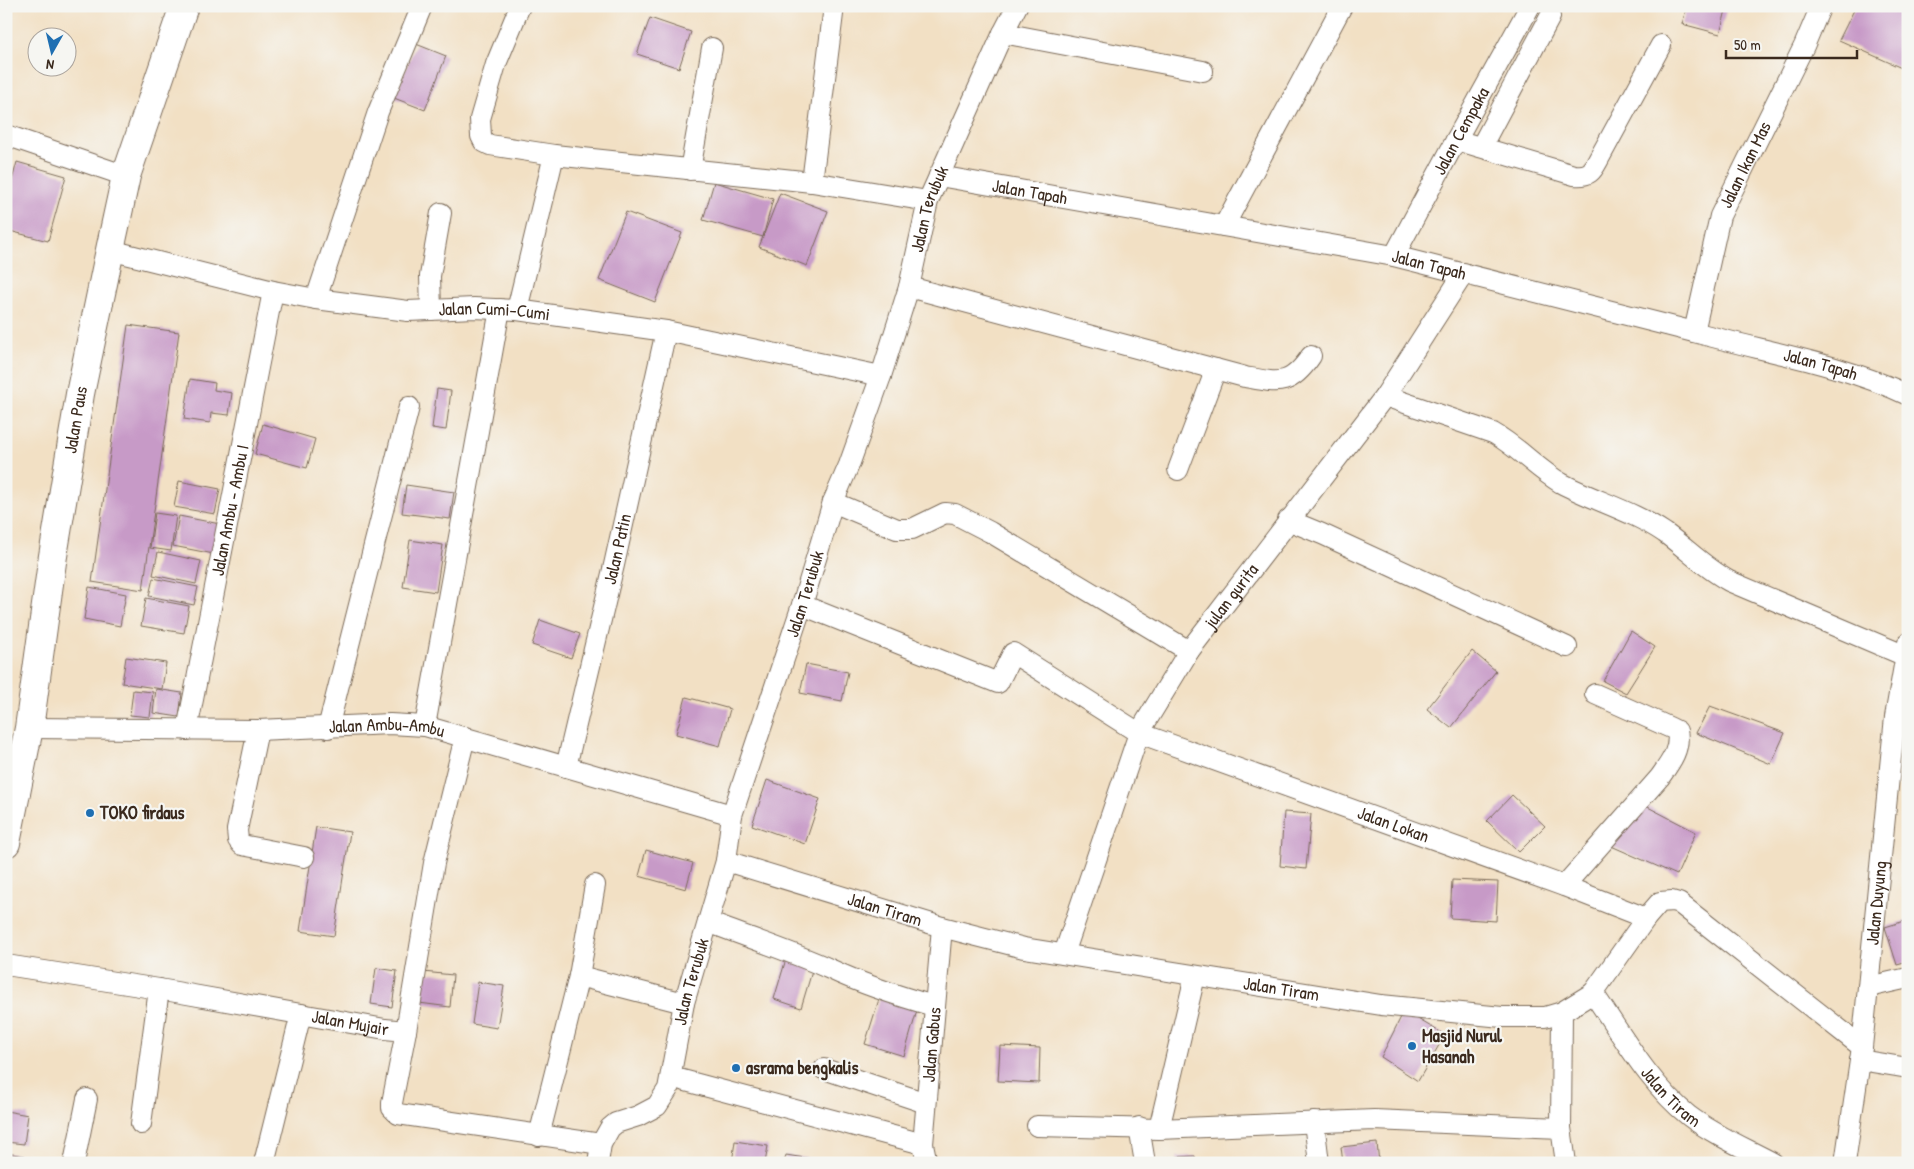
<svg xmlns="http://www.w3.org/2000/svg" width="1914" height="1169" viewBox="0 0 1914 1169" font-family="'Patrick Hand',sans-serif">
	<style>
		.building { fill: #c79ac7 }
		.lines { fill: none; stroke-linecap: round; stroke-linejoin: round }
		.minor-casing { stroke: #7b6a58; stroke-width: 22 }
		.secondary-casing { stroke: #7b6a58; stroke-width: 30 }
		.minor { stroke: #fff; stroke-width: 20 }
		.secondary { stroke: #fff; stroke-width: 28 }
		.poi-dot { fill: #1f6fb2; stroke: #f6f6f2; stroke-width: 2 }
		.labels { text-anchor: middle; stroke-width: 4.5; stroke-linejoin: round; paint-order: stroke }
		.street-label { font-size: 18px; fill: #3b2a1e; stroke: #f6f6f2 }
		.poi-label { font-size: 18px; font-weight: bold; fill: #3b2a1e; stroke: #f6f6f2; text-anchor: start }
	</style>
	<rect width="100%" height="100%" fill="#f6f6f2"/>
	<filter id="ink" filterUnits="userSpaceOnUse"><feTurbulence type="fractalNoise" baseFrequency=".02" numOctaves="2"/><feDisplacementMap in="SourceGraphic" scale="10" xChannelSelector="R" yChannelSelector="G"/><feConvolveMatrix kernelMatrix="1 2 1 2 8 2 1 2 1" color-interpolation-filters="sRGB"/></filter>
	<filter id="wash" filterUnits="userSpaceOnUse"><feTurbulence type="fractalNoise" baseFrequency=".0096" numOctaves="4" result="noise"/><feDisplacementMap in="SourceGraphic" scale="20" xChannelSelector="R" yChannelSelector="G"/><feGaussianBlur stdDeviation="1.12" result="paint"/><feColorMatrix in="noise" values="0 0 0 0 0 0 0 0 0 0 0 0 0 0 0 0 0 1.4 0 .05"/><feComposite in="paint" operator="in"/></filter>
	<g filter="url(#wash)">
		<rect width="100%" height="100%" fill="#f2e0c4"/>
		<g id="blocks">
			<path class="building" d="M1687,6H1727L1720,34L1682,24Z
				M1856,6H1908V66L1906,70L1839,40Z
				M650,18L691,32L679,68L637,54Z
				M416,44L446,56L425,110L394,98Z
				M17,162L66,176L48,241L6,230V202Z
				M714,182L773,199L763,237L703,220Z
				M780,193L828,211L807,266L759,247Z
				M626,212L682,233L655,302L599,280Z
				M128,325L179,332L143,590L92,582Z
				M190,379L215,383L214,390L232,393L229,415L211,413L210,423L184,419Z
				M437,389L451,391L446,430L432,428Z
				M263,424L315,439L307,468L255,454Z
				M179,481L220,489L215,514L174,507Z
				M406,485L454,492L450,519L402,513Z
				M155,513L176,516L171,551L150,548Z
				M179,516L220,524L214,554L173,546Z
				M410,540L443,545L436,592L403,587Z
				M158,552L201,561L196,584L153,575Z
				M153,578L198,587L194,605L149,596Z
				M89,587L126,594L120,626L84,619Z
				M146,598L189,606L184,633L141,626Z
				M540,620L580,634L571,658L532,645Z
				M1631,631L1655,647L1626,693L1603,681Z
				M1472,651L1496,671L1451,728L1427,709Z
				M126,657L166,663L162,689L122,683Z
				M806,664L848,672L842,701L800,693Z
				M156,689L182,693L179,717L153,713Z
				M133,690L153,692L150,717L130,715Z
				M686,697L730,709L720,746L676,734Z
				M1710,706L1785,733L1771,764L1696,733Z
				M767,780L820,799L805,844L752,825Z
				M1512,795L1545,826L1519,852L1487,821Z
				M1644,805L1696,832L1677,875L1609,845Z
				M1284,812L1311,814L1306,869L1280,866Z
				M316,827L350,832L334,936L300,931Z
				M646,850L693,863L686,889L639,876Z
				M1452,880L1498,882L1496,921L1450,918Z
				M1908,920V962L1897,965L1885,927Z
				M786,959L813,968L801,1008L774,999Z
				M376,968L397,971L392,1007L371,1004Z
				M423,972L453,975L450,1007L419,1003Z
				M478,982L504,986L497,1028L472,1024Z
				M880,996L918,1007L904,1056L865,1044Z
				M1404,1011L1445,1035L1418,1081L1381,1057Z
				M1000,1046L1040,1048L1039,1083L998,1081Z
				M6,1111L28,1115L24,1144L6,1142Z
				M735,1141L768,1146L765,1163H732Z
				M1377,1143L1379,1163H1343L1341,1147Z
				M6,1153L25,1156L24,1163H6Z
				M786,1155L830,1162V1163H784Z
				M1195,1156L1196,1163H1178L1177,1157Z"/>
		</g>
	</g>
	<g filter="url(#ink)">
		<use href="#blocks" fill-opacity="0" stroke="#7b6a58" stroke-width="1"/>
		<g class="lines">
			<g class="minor-casing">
				<g id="minor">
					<path d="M520,6L496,64L480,119L481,136L484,142L490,145L554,155L812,182L928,201"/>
					<path d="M1003,33L1203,71"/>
					<path d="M6,135L126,176"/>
					<path d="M1456,140L1574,175C1592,177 1593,169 1601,155L1661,45"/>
					<path d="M1481,147L1550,17"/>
					<path d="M690,170L712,48"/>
					<path id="s1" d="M939,176L1394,256L1694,332C1766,352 1840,363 1908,395"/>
					<path d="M812,182L834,6"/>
					<path d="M1224,226L1342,6"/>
					<path id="s2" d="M110,250L273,291L316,299L408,311L474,308L517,310L666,331L881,376"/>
					<path id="s3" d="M1394,256L1456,140L1530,6"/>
					<path d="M909,287L1245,377C1279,383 1290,387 1311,356"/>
					<path d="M316,299L378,112L422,6"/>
					<path d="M431,310L430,276L441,213"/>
					<path d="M517,310L554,155"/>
					<path id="s4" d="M1694,332L1720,216L1804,46L1821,6"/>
					<path d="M1385,396L1493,433C1518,447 1537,469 1561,483C1595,501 1633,511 1665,533C1687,549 1705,568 1729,581L1908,657"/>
					<path d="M1178,470L1216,369"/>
					<path d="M833,502L897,529H912L945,513L955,514L990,532L1189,651"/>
					<path d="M1288,520L1322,534L1567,647"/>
					<path id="s5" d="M802,605L998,683L1013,653L1139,733L1564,886L1646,918"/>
					<path d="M425,726L500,309"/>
					<path id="s6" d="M29,728L258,730L390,724L425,726L732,815"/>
					<path d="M328,728L409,407"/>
					<path id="s7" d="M187,730L273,291"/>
					<path d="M258,730L237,830L238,840L242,845L304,857"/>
					<path id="s8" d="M566,767L614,565L666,331"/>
					<path id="s9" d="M726,861L942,927L1024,948L1381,1005L1502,1017H1545L1562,1012L1593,993C1622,1035 1649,1084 1689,1116C1714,1135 1745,1148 1773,1163"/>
					<path d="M1564,886L1660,777C1670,763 1681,749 1677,731L1671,728L1595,694"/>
					<path d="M708,922C749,938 790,951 830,969C864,985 898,996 934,1006"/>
					<path id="s10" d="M1064,954L1139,733L1189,651L1385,396L1464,273"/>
					<path id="s11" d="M6,965L159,989L385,1029L406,1031L392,1103V1108L398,1114L601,1144"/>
					<path d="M579,976L684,1003"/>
					<path d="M1868,987L1908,978"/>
					<path d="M1593,993L1646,918L1660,902L1672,901L1679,903L1862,1047"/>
					<path d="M1562,1012L1561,1128L1566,1163"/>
					<path d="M406,1031L434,863L465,737"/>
					<path d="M1860,1060L1908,1068"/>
					<path d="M824,1069L926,1103"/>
					<path d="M671,1077L923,1144"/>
					<path d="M1314,1122L1319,1163"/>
					<path d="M141,1124L159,989"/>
					<path d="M1037,1126L1159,1129L1374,1120L1561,1128"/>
					<path d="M1139,1127L1145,1163"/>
					<path d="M1159,1129L1195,976"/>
					<path d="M539,1136L579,976L595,885"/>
					<path d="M74,1163L87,1099"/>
					<path d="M264,1163L301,1014"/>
					<path id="s12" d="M598,1163L601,1144L610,1128L616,1123L638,1116L657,1106L668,1089L684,1003L726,861L732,815L802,605L833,502L849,465L881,376L909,287L928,201L1003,33L1017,6"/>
					<path id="s13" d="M927,1163L923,1144L942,927"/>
					<path id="s14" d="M1845,1163L1862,1047L1895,717L1908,643"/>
				</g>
			</g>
			<g class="secondary-casing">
				<g id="secondary">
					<path id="s15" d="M6,843L29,728L52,562L80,394L110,250L126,176L184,6"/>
				</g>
			</g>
			<use href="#minor" class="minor"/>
			<use href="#secondary" class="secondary"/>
		</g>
	</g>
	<g class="poi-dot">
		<circle cx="90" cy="813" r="5"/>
		<circle cx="1412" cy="1046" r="5"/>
		<circle cx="736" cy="1068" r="5"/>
	</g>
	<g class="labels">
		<g class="street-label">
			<text dy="6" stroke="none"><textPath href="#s3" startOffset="142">Jalan Cempaka</textPath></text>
			<text dy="6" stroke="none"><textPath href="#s4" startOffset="176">Jalan Ikan Mas</textPath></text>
			<text dy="6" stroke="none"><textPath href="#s1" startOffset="92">Jalan Tapah</textPath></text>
			<text dy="6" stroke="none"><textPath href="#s12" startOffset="1030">Jalan Terubuk</textPath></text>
			<text dy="6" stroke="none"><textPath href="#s1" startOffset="498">Jalan Tapah</textPath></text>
			<text dy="6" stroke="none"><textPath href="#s2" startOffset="391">Jalan Cumi-Cumi</textPath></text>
			<text dy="6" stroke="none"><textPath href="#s1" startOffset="902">Jalan Tapah</textPath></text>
			<text dy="6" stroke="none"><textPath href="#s15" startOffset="429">Jalan Paus</textPath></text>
			<text dy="6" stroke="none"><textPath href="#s7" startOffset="224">Jalan Ambu - Ambu I</textPath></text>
			<text dy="6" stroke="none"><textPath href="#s8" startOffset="224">Jalan Patin</textPath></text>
			<text dy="6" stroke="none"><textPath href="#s12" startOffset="625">Jalan Terubuk</textPath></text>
			<text dy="6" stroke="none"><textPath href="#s10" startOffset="399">julan gurita</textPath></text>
			<text dy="6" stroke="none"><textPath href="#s6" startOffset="358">Jalan Ambu-Ambu</textPath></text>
			<text dy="6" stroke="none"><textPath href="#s5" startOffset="664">Jalan Lokan</textPath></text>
			<text dy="6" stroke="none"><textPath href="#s14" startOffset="262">Jalan Duyung</textPath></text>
			<text dy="6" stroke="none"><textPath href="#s9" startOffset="166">Jalan Tiram</textPath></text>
			<text dy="6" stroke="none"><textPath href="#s12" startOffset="220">Jalan Terubuk</textPath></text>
			<text dy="6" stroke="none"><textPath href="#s9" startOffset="571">Jalan Tiram</textPath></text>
			<text dy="6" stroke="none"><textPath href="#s11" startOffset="349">Jalan Mujair</textPath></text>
			<text dy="6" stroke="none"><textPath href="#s13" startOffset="119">Jalan Gabus</textPath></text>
			<text dy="6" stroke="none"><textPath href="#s9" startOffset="1021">Jalan Tiram</textPath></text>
		</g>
		<g class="poi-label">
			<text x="100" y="819">TOKO firdaus</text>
			<text x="1422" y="1042">Masjid Nurul<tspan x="1422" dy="21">Hasanah</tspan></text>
			<text x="746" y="1074">asrama bengkalis</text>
		</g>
	</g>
	<rect width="1914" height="1169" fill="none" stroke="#f6f6f2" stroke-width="25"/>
	<g transform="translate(52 52) rotate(188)"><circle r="24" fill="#f6f6f2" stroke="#aba49d"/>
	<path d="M0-4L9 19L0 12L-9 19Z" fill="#1f6fb2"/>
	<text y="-8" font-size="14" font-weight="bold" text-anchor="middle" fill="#3b2a1e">N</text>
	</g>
	<path d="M1726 50v8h131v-8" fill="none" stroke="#3b2a1e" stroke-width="2.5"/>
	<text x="1734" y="50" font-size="15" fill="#3b2a1e" stroke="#f6f6f2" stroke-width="4" paint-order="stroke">50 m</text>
</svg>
